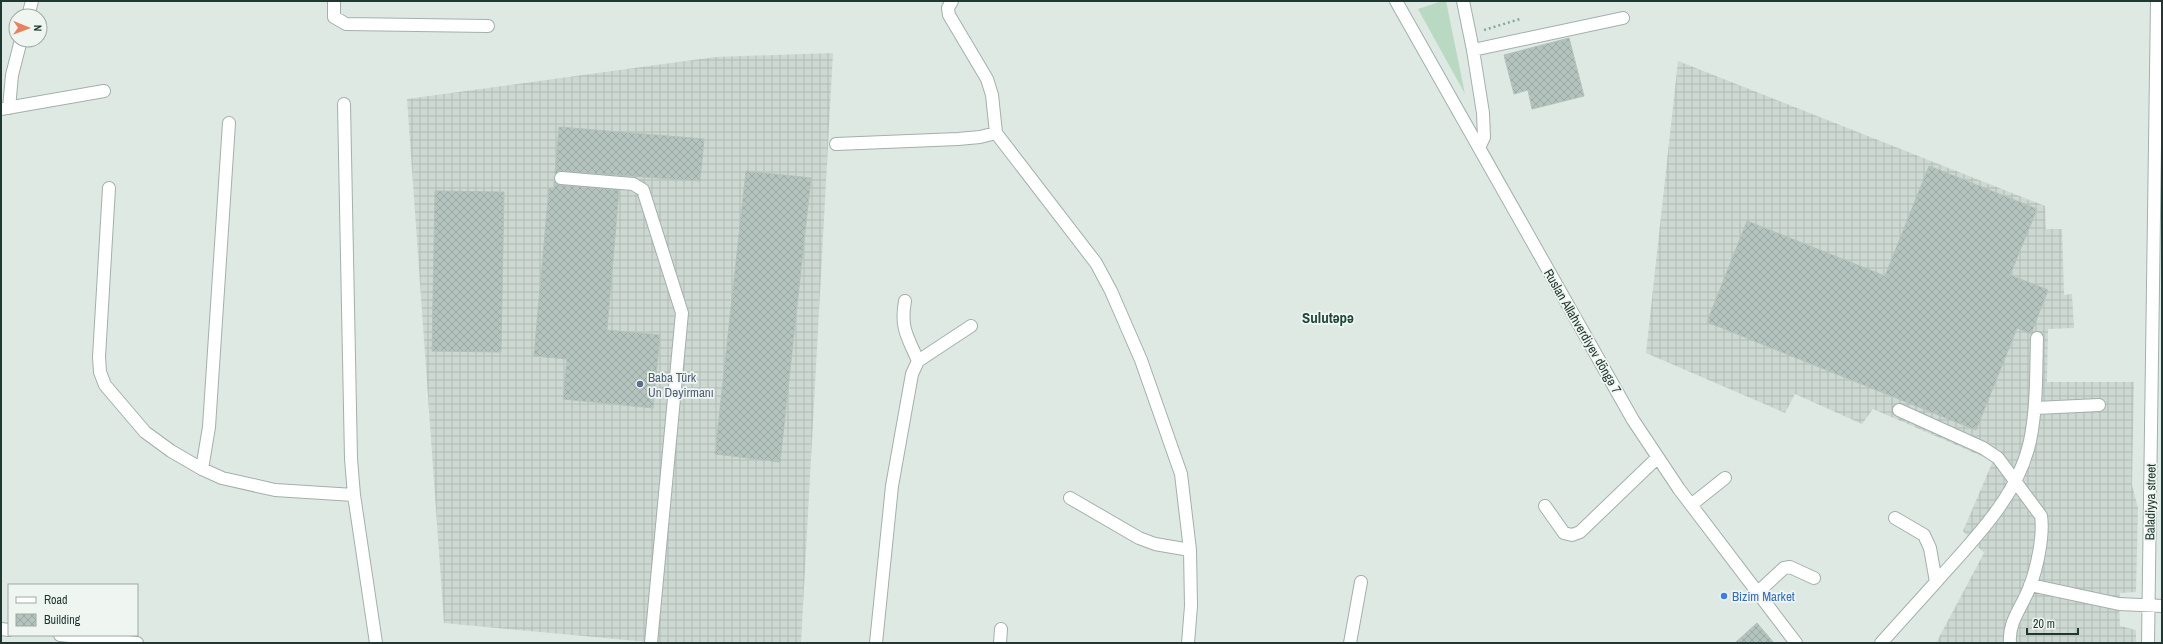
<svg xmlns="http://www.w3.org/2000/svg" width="2163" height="644" viewBox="0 0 2163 644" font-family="'Archivo Narrow',sans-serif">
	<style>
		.industrial { fill: url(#industrial-grid) }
		.grass { fill: #b9d9c2 }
		.building { fill: url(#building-cross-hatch); stroke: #b2c2bb }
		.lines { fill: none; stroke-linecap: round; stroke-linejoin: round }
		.minor-casing { stroke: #a2b0ab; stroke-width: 14 }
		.path { stroke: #81aa9e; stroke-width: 2.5; stroke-dasharray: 2 3; stroke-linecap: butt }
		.minor { stroke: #fff; stroke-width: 12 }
		.service-dot { fill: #5c6f8a; stroke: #eff6f2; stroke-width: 1.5 }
		.shop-dot { fill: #3f7fe0; stroke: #eff6f2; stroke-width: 1.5 }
		.labels { text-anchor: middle; stroke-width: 3.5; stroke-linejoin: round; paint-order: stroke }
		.street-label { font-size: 13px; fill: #213731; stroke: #eff6f2 }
		.service-label { font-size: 13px; fill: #4e5e75; stroke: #eff6f2; text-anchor: start }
		.shop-label { font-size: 13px; fill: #366cbe; stroke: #eff6f2; text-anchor: start }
		.quarter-label { font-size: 15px; font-weight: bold; fill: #1f473e; stroke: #eff6f2 }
	</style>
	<defs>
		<pattern id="industrial-grid" width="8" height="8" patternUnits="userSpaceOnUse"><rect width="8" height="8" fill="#cdd8d3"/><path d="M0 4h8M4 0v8" fill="none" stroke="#b0bab6"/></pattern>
		<pattern id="building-cross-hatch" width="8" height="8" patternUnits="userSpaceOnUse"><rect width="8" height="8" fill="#b4c3bd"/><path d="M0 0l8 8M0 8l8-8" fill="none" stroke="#9aa8a3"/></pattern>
	</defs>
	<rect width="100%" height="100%" fill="#dfe9e4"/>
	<path class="industrial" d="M833,53L801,643H659L444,623L407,99L715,57Z
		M1678,61L2045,206L2046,229H2062L2064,295L2072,294L2074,328L2048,329L2047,382H2134L2132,485L2138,508L2136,592L2120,593L2119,604L2120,626L2136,630V643H1936L1984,553L1963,531L1993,461L1873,409L1862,424L1795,394L1785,413L1646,353Z"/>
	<path class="grass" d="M1442,1H1446L1465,94L1418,9Z"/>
	<path class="building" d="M1569,38L1584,96L1532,109L1528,90L1514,94L1504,55Z
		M559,127L704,139L700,181L562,171L555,174Z
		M1929,166L2037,209L2010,275L2048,290L2031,334L2017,328L1976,430L1707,322L1747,221L1885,276Z
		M746,171L811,178L780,462L715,454Z
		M554,181L560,185L619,190L607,330L660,335L653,408L563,399L567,359L534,356L549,188L554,189Z
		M435,191L504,192L501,352L432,351Z
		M1757,623L1774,643H1735Z"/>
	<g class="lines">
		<g class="minor-casing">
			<path id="minor" d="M334,1V17L346,24L488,26
				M952,1L948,8L949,15L987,79L992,95L996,133L1096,263L1111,291L1141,360L1181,474L1190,550L1191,606L1188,643
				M1396,1L1633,420L1679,489L1796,643
				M1463,1L1473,50L1483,113L1484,137L1479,148
				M28,16L32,1
				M1473,50L1623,18
				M344,104L351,459L354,495L376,643
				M9,108L12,75L21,40
				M1,109L104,91
				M836,144L958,139L980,137L996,133
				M561,178L633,184L643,190L682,313L651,643
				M109,188L99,357L100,372L105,385L145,432L171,451L202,469L222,478L275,490L354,495
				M905,301C900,329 908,337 918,361
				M2036,408L2099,405
				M1899,410L1983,448L1998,458L2041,516C2044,535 2037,568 2030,586C2023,606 2008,621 2010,643
				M202,469L209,427L229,123
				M1070,498L1139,538L1155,544L1190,550
				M1691,505L1725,478
				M1545,506L1564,533L1572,535L1580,532L1657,458
				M1936,582C1972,541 2018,497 2030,441C2037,407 2036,373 2037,338
				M2030,585L2119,604L2162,606
				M1757,593L1784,568L1790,567L1814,578
				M1,629L9,630
				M60,635L137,643
				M876,643L892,486L912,374L918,361L971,326
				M1000,643L1001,629
				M1350,643L1361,582
				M1881,643L1936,582L1930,548L1924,535L1895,518
				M2148,643L2157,1"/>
		</g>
		<path class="path" d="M1484,30L1520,19"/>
		<use href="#minor" class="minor"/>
	</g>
	<circle class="service-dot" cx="640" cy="384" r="4"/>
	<circle class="shop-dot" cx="1724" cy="596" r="4"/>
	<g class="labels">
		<g class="street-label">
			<text transform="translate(1583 331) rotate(60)" y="5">Ruslan Allahverdiyev döngə 7</text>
			<text transform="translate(2150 502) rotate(-89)" y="5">Baladiyya street</text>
		</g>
		<g class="service-label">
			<text x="648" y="382">Baba Türk<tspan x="648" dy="15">Un Dəyirmanı</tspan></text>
		</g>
		<g class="shop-label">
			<text x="1732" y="601">Bizim Market</text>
		</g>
		<g class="quarter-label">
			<text x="1328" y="323">Sulutəpə</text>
		</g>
	</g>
	<rect width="2163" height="644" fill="none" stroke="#213731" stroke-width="4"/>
	<rect x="8" y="584" width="130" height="52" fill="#eff6f2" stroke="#9daaa5"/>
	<rect x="16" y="597" width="20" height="6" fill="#ffffff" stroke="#9daaa5"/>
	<text x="44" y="604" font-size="12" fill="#213731">Road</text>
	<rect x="16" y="614" width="20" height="12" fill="url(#building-cross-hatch)" stroke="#9daaa5"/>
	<text x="44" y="624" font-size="12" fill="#213731">Building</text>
	<g transform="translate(28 28) rotate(91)"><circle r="19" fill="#eff6f2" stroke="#9daaa5"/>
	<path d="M0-3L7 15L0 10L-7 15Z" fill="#e7815f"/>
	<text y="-6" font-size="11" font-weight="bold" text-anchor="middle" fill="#213731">N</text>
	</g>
	<path d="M2027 628v6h51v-6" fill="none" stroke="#213731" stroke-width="2"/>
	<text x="2033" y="628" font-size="12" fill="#213731" stroke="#eff6f2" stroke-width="3" paint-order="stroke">20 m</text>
</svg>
